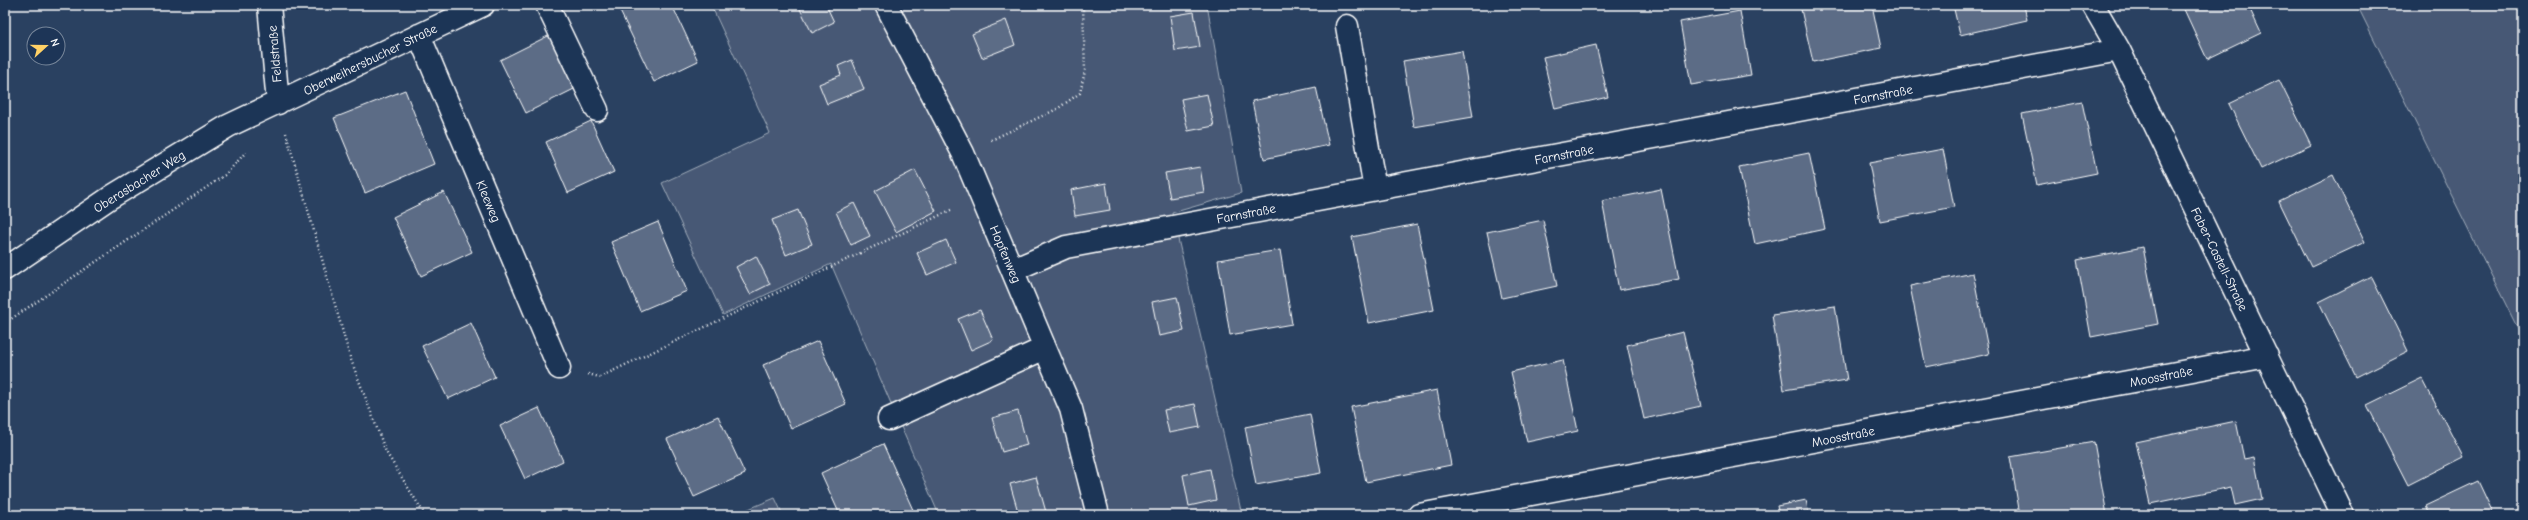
<svg xmlns="http://www.w3.org/2000/svg" width="2528" height="520" viewBox="0 0 2528 520" font-family="'Comic Neue',sans-serif">
	<style>
		.green { fill: #465975; stroke: #a2acba }
		.building { fill: #5b6c86; stroke: #fff }
		.lines { fill: none; stroke-linecap: round; stroke-linejoin: round }
		.minor-casing { stroke: #fff; stroke-width: 25 }
		.path { stroke: #fff; stroke-width: 2.5; stroke-dasharray: 1 3; stroke-linecap: butt }
		.minor { stroke: #1d3557; stroke-width: 22 }
		.labels { text-anchor: middle; stroke-width: 3; stroke-linejoin: round; paint-order: stroke }
		.street-label { font-size: 13px; fill: #fff; stroke: #1d3557 }
	</style>
	<rect width="100%" height="100%" fill="#2a4161"/>
	<filter id="ink" filterUnits="userSpaceOnUse"><feTurbulence type="fractalNoise" baseFrequency=".025" numOctaves="2"/><feDisplacementMap in="SourceGraphic" scale="8" xChannelSelector="R" yChannelSelector="G"/><feConvolveMatrix kernelMatrix="1 2 1 2 8 2 1 2 1" color-interpolation-filters="sRGB"/></filter>
	<g filter="url(#ink)">
		<path class="green" d="M711,5H1207L1241,193L1172,213L1242,515H939L831,264L723,315L662,183L770,133Z
			M2357,5H2523V339Z
			M775,498L783,515H734Z"/>
		<path class="building" d="M621,5H672L698,61L654,82L618,7Z
			M798,5H826L834,22L812,33Z
			M1800,5H1872L1881,48L1813,62Z
			M1953,5H2024L2027,20L1960,35Z
			M2182,5H2248L2261,33L2207,59Z
			M1740,11L1751,75L1691,85L1680,22Z
			M1194,12L1200,47L1175,51L1170,16Z
			M1006,20L1015,45L982,58L972,34Z
			M552,34L578,87L526,113L500,60Z
			M1596,45L1608,97L1555,109L1543,57Z
			M1462,51L1473,117L1414,127L1403,61Z
			M852,60L864,89L827,104L819,84L841,75L838,66Z
			M2279,80L2311,145L2261,169L2229,104Z
			M1316,87L1329,145L1264,159L1252,101Z
			M405,90L434,164L365,193L334,118Z
			M1207,94L1214,126L1188,131L1181,99Z
			M2082,102L2097,173L2037,185L2022,114Z
			M591,121L614,172L568,193L546,142Z
			M1943,149L1954,207L1880,221L1869,163Z
			M1809,153L1825,229L1755,244L1739,167Z
			M1200,167L1204,192L1170,198L1165,173Z
			M915,170L936,211L896,232L875,191Z
			M2333,175L2365,242L2311,267L2279,201Z
			M1106,183L1110,210L1075,216L1071,190Z
			M1661,189L1679,279L1619,290L1602,201Z
			M444,192L472,252L421,276L393,217Z
			M854,203L870,236L851,245L836,212Z
			M798,210L812,244L786,255L772,220Z
			M1543,220L1557,286L1502,298L1487,232Z
			M658,222L687,291L640,311L611,242Z
			M1417,224L1434,310L1369,323L1352,237Z
			M946,240L956,262L927,275L917,253Z
			M2143,247L2158,324L2091,337L2077,260Z
			M1280,250L1292,324L1230,335L1218,260Z
			M756,256L770,284L750,294L736,267Z
			M1973,273L1989,354L1926,367L1910,286Z
			M2371,276L2408,351L2356,377L2319,302Z
			M1177,297L1184,331L1159,336L1152,302Z
			M1835,306L1847,380L1784,390L1772,315Z
			M980,310L993,340L971,350L958,319Z
			M471,323L495,377L448,399L422,346Z
			M1683,332L1701,406L1644,419L1627,345Z
			M818,341L846,404L791,429L763,365Z
			M1563,360L1578,431L1527,442L1511,372Z
			M2422,378L2463,457L2408,485L2367,405Z
			M1437,390L1451,465L1366,482L1351,407Z
			M1195,404L1200,427L1169,433L1164,410Z
			M539,408L563,461L525,479L500,426Z
			M1018,411L1027,445L1002,452L992,418Z
			M1310,414L1321,473L1256,485L1245,427Z
			M718,416L745,474L694,497L667,439Z
			M2236,421L2244,459L2254,457L2262,499L2235,505L2231,487L2150,504L2136,442Z
			M2094,442L2107,515H2020L2010,457Z
			M883,444L914,512L909,515H840L821,473Z
			M1210,469L1216,500L1189,506L1183,475Z
			M1036,477L1046,512L1035,515H1019L1010,484Z
			M2478,481L2494,515H2429L2425,506Z
			M1806,500L1809,515H1779L1777,506Z"/>
		<g class="lines">
			<g class="minor-casing">
				<path id="minor" d="M269,5L278,103
					M547,5L597,110
					M886,5L963,153L1045,348L1071,409L1098,515
					M2093,5L2119,50L2343,515
					M1347,26L1375,189
					M419,35L559,368
					M5,269L111,197L228,126L483,5
					M1013,270L1066,247L2119,50
					M889,419L1045,348
					M1419,515L2267,356"/>
			</g>
			<path class="path" d="M286,133L350,357L386,452L425,515
				M991,140L1057,109L1080,93L1085,71L1083,5
				M5,323L225,175L246,152
				M588,374L600,377L953,209"/>
			<use href="#minor" class="minor"/>
		</g>
	</g>
	<g class="labels">
		<g class="street-label">
			<text transform="translate(274 54) rotate(-95)" y="5">Feldstraße</text>
			<text transform="translate(370 59) rotate(-26)" y="5">Oberweihersbucher Straße</text>
			<text transform="translate(1883 94) rotate(-11)" y="5">Farnstraße</text>
			<text transform="translate(1564 154) rotate(-11)" y="5">Farnstraße</text>
			<text transform="translate(139 181) rotate(-32)" y="5">Oberasbacher Weg</text>
			<text transform="translate(489 201) rotate(67)" y="5">Kleeweg</text>
			<text transform="translate(1246 213) rotate(-11)" y="5">Farnstraße</text>
			<text transform="translate(1006 254) rotate(67)" y="5">Hopfenweg</text>
			<text transform="translate(2220 259) rotate(64)" y="5">Faber-Castell-Straße</text>
			<text transform="translate(2161 376) rotate(-11)" y="5">Moosstraße</text>
			<text transform="translate(1843 436) rotate(-11)" y="5">Moosstraße</text>
		</g>
	</g>
	<rect width="2528" height="520" fill="none" stroke="#1d3557" stroke-width="20"/>
	<rect x="10" y="10" width="2508" height="500" fill="none" stroke="#fff" stroke-width="1.5" filter="url(#ink)"/>
	<g transform="translate(46 46) rotate(69)"><circle r="19" fill="#1d3557" stroke="#77869a"/>
	<path d="M0-3L7 15L0 10L-7 15Z" fill="#ffd166"/>
	<text y="-6" font-size="11" font-weight="bold" text-anchor="middle" fill="#ffffff">N</text>
	</g>
</svg>
